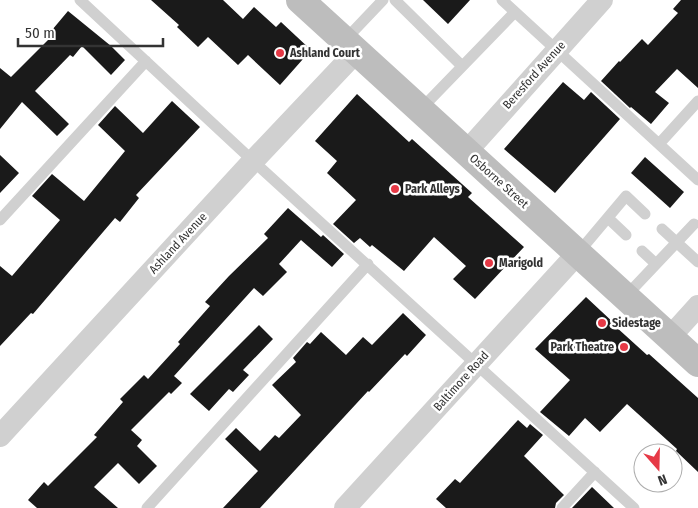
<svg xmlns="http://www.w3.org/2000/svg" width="698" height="508" viewBox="0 0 698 508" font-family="'Fira Sans Condensed',sans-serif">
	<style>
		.building { fill: #1a1a1a }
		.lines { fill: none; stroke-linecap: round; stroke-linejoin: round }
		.lane { stroke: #d0d0d0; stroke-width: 11 }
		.street { stroke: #d0d0d0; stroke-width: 22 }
		.secondary { stroke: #bdbdbd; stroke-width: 28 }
		.poi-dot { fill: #e63946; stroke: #fff; stroke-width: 2 }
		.labels { text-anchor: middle; stroke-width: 5; stroke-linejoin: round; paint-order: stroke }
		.poi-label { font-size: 12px; font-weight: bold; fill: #333; stroke: #fff; text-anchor: start }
		.street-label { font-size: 12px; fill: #333; stroke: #fff }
	</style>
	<rect width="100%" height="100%" fill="#fff"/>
	<path class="building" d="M151,0H223L243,19L254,7L276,27L281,22L311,50L280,85L248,55L238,65L208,37L198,47L177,27L179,25Z
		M423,0H470L448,24Z
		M681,0H698V88L677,69L655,92L669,103L651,124L631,107L630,108L601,81L619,61L620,62L642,39L648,45L678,13L673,9Z
		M68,11L111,46L125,60L111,75L82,46L73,57L70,55L35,91L69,124L57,136L22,102L0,129V68L11,77L50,38L47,36Z
		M563,82L584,100L591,92L620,119L555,193L504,149Z
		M357,94L409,142L412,139L472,193L468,197L524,247L475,299L453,279L466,266L434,237L404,271L372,245L370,247L360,238L354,243L333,224L356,200L327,173L337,161L315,141Z
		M172,101L200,127L136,195L139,198L120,222L115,218L33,314L31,313L0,346V266L12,276L60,220L32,196L52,174L84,201L125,151L98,125L115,106L143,133Z
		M0,155L19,173L0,193Z
		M645,157L684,192L670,208L631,173Z
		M288,208L321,237L323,235L344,254L332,267L301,240L279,264L287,272L263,296L254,288L174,376L182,383L171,394L169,392L131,430L142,440L137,446L157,466L139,484L118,463L94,487L118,508H37L28,500L44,482L48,486L97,437L94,435L123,402L120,399L144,375L148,379L180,344L178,342L210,306L205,302L229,276L268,238L264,234Z
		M586,297L616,325L615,326L647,355L649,354L698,398V472L676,451L677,449L627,404L600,432L585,418L569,436L540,412L570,380L535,349Z
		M403,313L426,335L407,356L405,354L369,392L368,391L260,508H223L258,471L225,439L236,428L260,451L275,435L279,438L301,415L272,385L296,362L293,358L307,342L310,344L321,332L346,355L363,337L372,345Z
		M259,325L273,339L243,370L249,375L233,392L229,389L209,411L190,394Z
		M518,420L527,428L530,424L543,435L524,456L564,495L556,503L555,508H446L436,499L455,479L460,483Z
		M592,487L614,508H572Z"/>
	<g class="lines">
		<path class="lane" d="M80,0L253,161L634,508
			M395,0L462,66
			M502,0L698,180
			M345,40L383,0
			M420,110L515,12
			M659,144L698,101
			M608,218L626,235
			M0,220L146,61
			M662,229L698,262
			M642,251L656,264
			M578,253L626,196L645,214
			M625,297L694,224
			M147,508L368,264
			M562,508L595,472"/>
		<path class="street" d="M467,151L602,0
			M670,337L698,306
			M0,436L253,161L357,51
			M345,508L578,253"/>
		<path class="secondary" d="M300,0L698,363"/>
	</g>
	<g class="poi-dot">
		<circle cx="280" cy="53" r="5"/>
		<circle cx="395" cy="189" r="5"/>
		<circle cx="489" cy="263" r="5"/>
		<circle cx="602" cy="323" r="5"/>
		<circle cx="624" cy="347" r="5"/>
	</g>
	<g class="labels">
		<g class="poi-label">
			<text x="290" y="57">Ashland Court</text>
			<text x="405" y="193">Park Alleys</text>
			<text x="499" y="267">Marigold</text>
			<text x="612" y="327">Sidestage</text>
			<text x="614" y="351" text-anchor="end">Park Theatre</text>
		</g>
		<g class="street-label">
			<text transform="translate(534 75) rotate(-48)" y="4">Beresford Avenue</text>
			<text transform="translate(499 181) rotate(42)" y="4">Osborne Street</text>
			<text transform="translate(178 243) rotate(-47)" y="4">Ashland Avenue</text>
			<text transform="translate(461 381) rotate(-48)" y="4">Baltimore Road</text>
		</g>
	</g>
	<g transform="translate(658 468) rotate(160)"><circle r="24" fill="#ffffff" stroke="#adadad"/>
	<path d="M0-4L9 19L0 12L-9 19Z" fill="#e63946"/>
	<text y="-8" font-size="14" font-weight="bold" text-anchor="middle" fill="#333333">N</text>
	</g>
	<path d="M18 38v8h145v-8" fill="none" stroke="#333333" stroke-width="2.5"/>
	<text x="25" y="38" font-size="15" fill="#333333" stroke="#ffffff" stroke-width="4" paint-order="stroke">50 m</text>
</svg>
